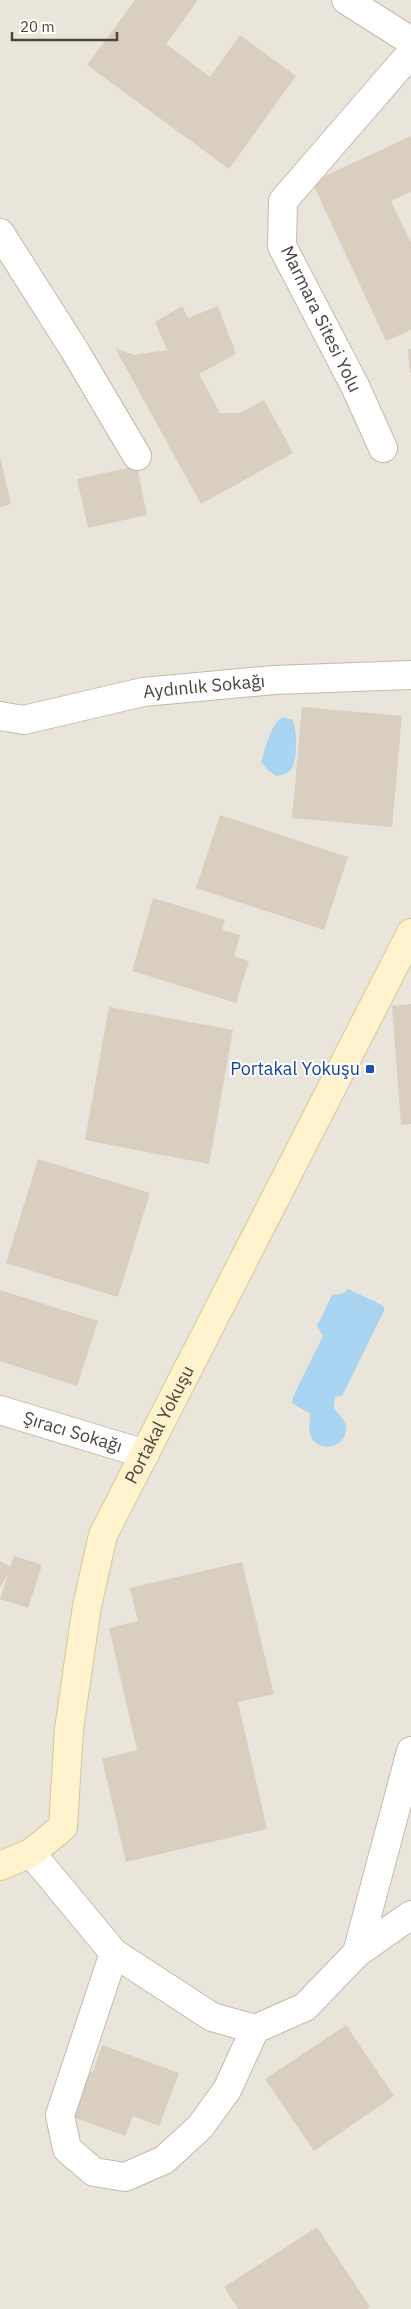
<svg xmlns="http://www.w3.org/2000/svg" width="411" height="2309" viewBox="0 0 411 2309" font-family="'IBM Plex Sans',sans-serif">
	<style>
		.residential { fill: #eae5da }
		.water { fill: #a9d4f2 }
		.building { fill: #d8cfc1 }
		.lines { fill: none; stroke-linecap: round; stroke-linejoin: round }
		.street-casing { stroke: #c2bbae; stroke-width: 30 }
		.secondary-casing { stroke: #d6c79b; stroke-width: 30 }
		.street { stroke: #fff; stroke-width: 28 }
		.secondary { stroke: #fff3cd; stroke-width: 28 }
		.transit-dot { fill: #1a4fb4; stroke: #fff; stroke-width: 2 }
		.labels { text-anchor: middle; stroke-width: 4; stroke-linejoin: round; paint-order: stroke }
		.street-label { font-size: 18px; fill: #4b4439; stroke: #fff }
		.transit-label { font-size: 18px; fill: #164399; stroke: #fff; text-anchor: end }
	</style>
	<rect width="100%" height="100%" fill="#f6f3ec"/>
	<path class="residential" d="M0,0H411V2309H0Z"/>
	<path class="water" d="M283,717L293,720C297,729 297,756 293,766C290,773 283,775 276,776L268,770L261,762C266,748 270,724 283,717Z
		M348,1289L380,1304L384,1307V1311L342,1396L335,1397L334,1408C338,1415 346,1419 346,1428C347,1449 316,1454 310,1434C308,1428 311,1421 310,1414L292,1403L293,1397L323,1336L317,1326L332,1295L344,1293Z"/>
	<path class="building" d="M135,0H198L166,44L210,77L240,35L296,76L229,169L87,65Z
		M411,136V192L391,201L411,243V330L386,341L312,182Z
		M182,306L188,318L218,306L236,354L199,374L220,413H240L264,400L293,453L201,504L115,348L134,355L167,350L155,322Z
		M408,349H411V373H410Z
		M0,456L11,504L0,507Z
		M137,466L147,515L88,528L77,479Z
		M302,707L402,716L392,827L292,818Z
		M220,815L348,857L324,930L196,888Z
		M153,898L225,920L222,930L240,935L234,956L249,961L236,1003L132,971Z
		M411,1004V1124L401,1125L392,1006Z
		M109,1007L233,1030L209,1164L85,1140Z
		M38,1159L150,1193L118,1297L6,1263Z
		M0,1290L98,1321L77,1386L0,1361Z
		M14,1556L42,1565L28,1608L0,1599L9,1572L0,1588V1561L10,1567Z
		M242,1562L274,1694L238,1702L267,1829L126,1862L102,1759L137,1750L109,1628L138,1621L130,1588Z
		M346,2025L394,2096L314,2151L265,2079Z
		M102,2045L179,2073L159,2126L133,2116L125,2136L65,2114L81,2068L93,2072Z
		M317,2227L370,2307L367,2309H238L224,2287Z"/>
	<g class="lines">
		<g class="street-casing">
			<g id="street">
				<path d="M346,0L411,41"/>
				<path d="M0,233L75,351L137,456"/>
				<path d="M383,448L355,386L282,246L283,201L411,53"/>
				<path id="s1" d="M0,716L24,720L143,692L274,680L411,675"/>
				<path id="s2" d="M0,1410L145,1454"/>
				<path d="M31,1853L114,1953L212,2017L255,2029L305,2007L357,1953L411,1915"/>
				<path d="M114,1953L60,2115L67,2149L94,2172L125,2177L164,2160L200,2127L227,2090L255,2029"/>
				<path d="M357,1953L411,1751"/>
			</g>
		</g>
		<g class="secondary-casing">
			<g id="secondary">
				<path id="s3" d="M0,1866L31,1853L63,1827L69,1729L87,1606L103,1535L411,933"/>
			</g>
		</g>
		<use href="#street" class="street"/>
		<use href="#secondary" class="secondary"/>
	</g>
	<rect class="transit-dot" x="365" y="1064" width="10" height="10" rx="2.5"/>
	<g class="labels">
		<g class="street-label">
			<text transform="translate(321 319) rotate(64)" y="6">Marmara Sitesi Yolu</text>
			<text dy="6" stroke="none"><textPath href="#s1" startOffset="208">Aydınlık Sokağı</textPath></text>
			<text dy="6" stroke="none"><textPath href="#s3" startOffset="494">Portakal Yokuşu</textPath></text>
			<text dy="6" stroke="none"><textPath href="#s2" startOffset="76">Şıracı Sokağı</textPath></text>
		</g>
		<g class="transit-label">
			<text x="360" y="1075">Portakal Yokuşu</text>
		</g>
	</g>
	<path d="M12 32v8h105v-8" fill="none" stroke="#4b4439" stroke-width="2.5"/>
	<text x="20" y="32" font-size="15" fill="#4b4439" stroke="#ffffff" stroke-width="4" paint-order="stroke">20 m</text>
</svg>
